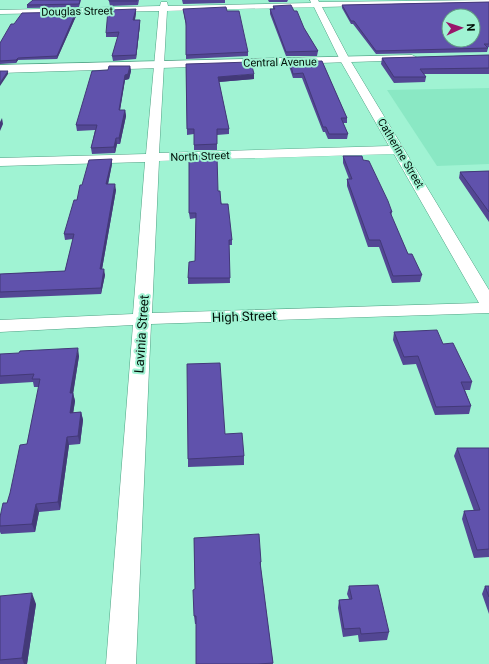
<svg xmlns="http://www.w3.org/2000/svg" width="489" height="664" viewBox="0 0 489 664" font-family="Roboto,sans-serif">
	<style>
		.built { fill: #8ae8c4 }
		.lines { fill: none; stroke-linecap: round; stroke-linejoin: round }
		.street-casing { stroke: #4fa284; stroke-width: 1 }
		.secondary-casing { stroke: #4fa284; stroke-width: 1 }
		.street { fill: #fff; fill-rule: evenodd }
		.secondary { fill: #fff; fill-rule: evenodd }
		.wall { fill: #534794 }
		.shaded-wall { fill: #433978 }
		.building { fill: #6052ac; stroke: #433978; fill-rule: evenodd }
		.labels { text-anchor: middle; stroke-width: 4; stroke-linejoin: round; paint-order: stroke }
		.far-street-label { font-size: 11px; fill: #001008; stroke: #a0f3d3 }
		.street-label { font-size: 13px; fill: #001008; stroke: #a0f3d3 }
	</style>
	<rect width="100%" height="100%" fill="#a0f3d3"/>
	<path class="built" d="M489,88V164L437,166L387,90Z"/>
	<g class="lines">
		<g class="street-casing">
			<path id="street" d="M310,0H318L319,2L489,0V3L322,7L350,60L489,290V313L151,324L136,664H106L133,325L0,332V320L133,314L145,162L0,166V158L146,154L159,11L0,14V10L160,6L161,2H167L168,6L311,3ZM314,7L340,60L389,146L159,153L167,11ZM394,154L479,303L152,313L159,161Z"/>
		</g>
		<g class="secondary-casing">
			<path id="secondary" d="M412,55L418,58L416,60L0,73V65Z"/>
		</g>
		<use href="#street" class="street"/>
		<use href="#secondary" class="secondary"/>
	</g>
	<path class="wall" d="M33,0H81L79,7L27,8V5Z
		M139,0L138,5L110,6L109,1Z
		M182,0H225V3L183,4Z
		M268,0H288L287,2H269Z
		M489,2V47L487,48H488L487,52L376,54L353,24H351L342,8V5Z
		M273,6L304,28L318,51L317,56H286L270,14V9H273Z
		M136,9V13L135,20L140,24L136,59L113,61L112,56L118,37H106V33Z
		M183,9L227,11L248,52V56L186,59V26Z
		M77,14L57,59L18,60L16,63L0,64V43L14,24Z
		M489,55V74H424L426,77L425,82L394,83L381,64L382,58Z
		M322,61L347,118V123H343L348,134L347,139H328L325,132H323L302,78H293L289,66L290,62Z
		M186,64L254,79L219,82L229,129V134L217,135V150H194V134L187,135Z
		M130,66L131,71L129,79L125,80L120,110H125L126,116L120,144H117L115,153L92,154L91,148L95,130L77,131L76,125L108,70Z
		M343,156L363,160L392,212L391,216L408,254L422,275L420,282L392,283L379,247H368L347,186V179H349L343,163Z
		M112,164L108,184L116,190L102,269L105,275L101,294L0,298V274L65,271L73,239L65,240L64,234L77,200L82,185Z
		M489,171V222L459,178L460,172Z
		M218,191L232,240V245H229L230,283L188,284V278L195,261L196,218L190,219L189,213Z
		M394,332L443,344L472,382L470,390H465L471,406L469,414L435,415L416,364L403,365L393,340Z
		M0,354L79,356L73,393L75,401L73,413L81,412L83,420L80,444L69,445L60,510L39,512L35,532L1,534L0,532V517L7,503L27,444L39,387H34L33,382L0,384Z
		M225,434L244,456V465L188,467V459Z
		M457,448H489V557L474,558L462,519L464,511H474L454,456Z
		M194,538L261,562V570L273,664H196V624H195L194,616L195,589Z
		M349,586L389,632L387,640L359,642L358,635L343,637L338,608L339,600L349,599L347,594Z
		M485,586H489V614L482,594Z
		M0,596L36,604L27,664H0Z"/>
	<path class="shaded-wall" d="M136,9V13L134,24L133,20Z
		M76,12L77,14L57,59V56Z
		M140,20V24L136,59V55Z
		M18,58V60L16,63V60Z
		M130,66L131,71L129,79L125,80L119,116V110L125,75Z
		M8,71V74L0,86V83Z
		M254,74V79L218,82V77Z
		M125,110L126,116L120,144L119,138Z
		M2,118L3,124L0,131V122Z
		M116,138L117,144L115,153L114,147Z
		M112,159V164L107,189L106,184Z
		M115,184L116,190L101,275L100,269Z
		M104,269L105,275L101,294V288Z
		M78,348L79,356L72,401L70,393Z
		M73,393L75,401L72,421L70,413Z
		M81,412L83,420L80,444L78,436Z
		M67,437L69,445L60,510L58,502Z
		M36,504L39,512L35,532L32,524Z
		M32,593L36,604L27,664H24L22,658Z"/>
	<path class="building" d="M33,0H80L79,4L27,5Z
		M109,0H137V1H109Z
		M489,2V44H484L488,48L376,51L354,21H351L342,5ZM449,16H473V40H449Z
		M291,5L294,11H297L304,28L318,51L286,52L270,9H275L273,6Z
		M226,7L227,11H239L248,52L186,55V23L183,9Z
		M136,9L133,20H140L136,55L112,56L119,32L106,33L108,10Z
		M76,12L57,56L18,58L16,60L0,61V43L11,24H14L22,13Z
		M489,55V68L420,69L426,77H394L382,58Z
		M322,61L347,118H341L348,134H329L326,127H323L303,73L293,74L290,62Z
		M251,62L254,74L218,77L229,129H217V144L194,145V129H187L186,64Z
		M109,66H130L128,74L125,75L119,110H125L119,138H116L114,147L91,148L97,125H76L92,71L108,70Z
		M0,71H8L0,83Z
		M194,156H217L218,191H220L221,204H228L232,240H229L230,278H188L189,262L195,261L196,213H189V162H194Z
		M343,156H362L363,160L369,161L388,201L392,212H390L408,254H412L422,275L393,276L380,240H369L347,179H352Z
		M112,159L106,184H115L100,269H104L101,288L0,292V274L65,271L74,234H64L74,200H77L80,185H82L89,160Z
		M489,171V212L460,172Z
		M437,330L443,344L453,343L472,382H461L471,406L436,407L418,356L404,357L394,332Z
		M78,348L70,393H73L70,413L81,412L78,436L67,437L58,502L36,504L32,524L0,526V517L3,503H7L10,493L20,445L27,444L40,379H32L34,374L0,376V354L19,353L20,351Z
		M220,363L225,434L242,433L244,456L188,459L187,364Z
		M457,448H489V549L477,550L464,511L480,510Z
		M259,534L261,562H260L273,663L258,664H196V616H194L193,590L195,589L194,538Z
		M378,585L389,632L361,634L360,628L344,629L339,600L352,599L349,586Z
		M485,586H489V597Z
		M32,593L22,658L0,660V596Z"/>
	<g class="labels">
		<g class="far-street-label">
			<text transform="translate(77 11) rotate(-1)" y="4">Douglas Street</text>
			<text transform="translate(280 62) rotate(-1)" y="4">Central Avenue</text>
			<text transform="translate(401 153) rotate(59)" y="4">Catherine Street</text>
			<text transform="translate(200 156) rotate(-2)" y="4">North Street</text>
		</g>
		<g class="street-label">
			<text transform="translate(244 316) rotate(-2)" y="5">High Street</text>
			<text transform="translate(141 334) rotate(-86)" y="5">Lavinia Street</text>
		</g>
	</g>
	<g transform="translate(461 28) rotate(87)"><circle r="19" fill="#a0f3d3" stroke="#609882"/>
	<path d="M0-3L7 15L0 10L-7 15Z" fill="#99156a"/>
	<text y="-6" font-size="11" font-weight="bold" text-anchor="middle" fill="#001008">N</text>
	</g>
</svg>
